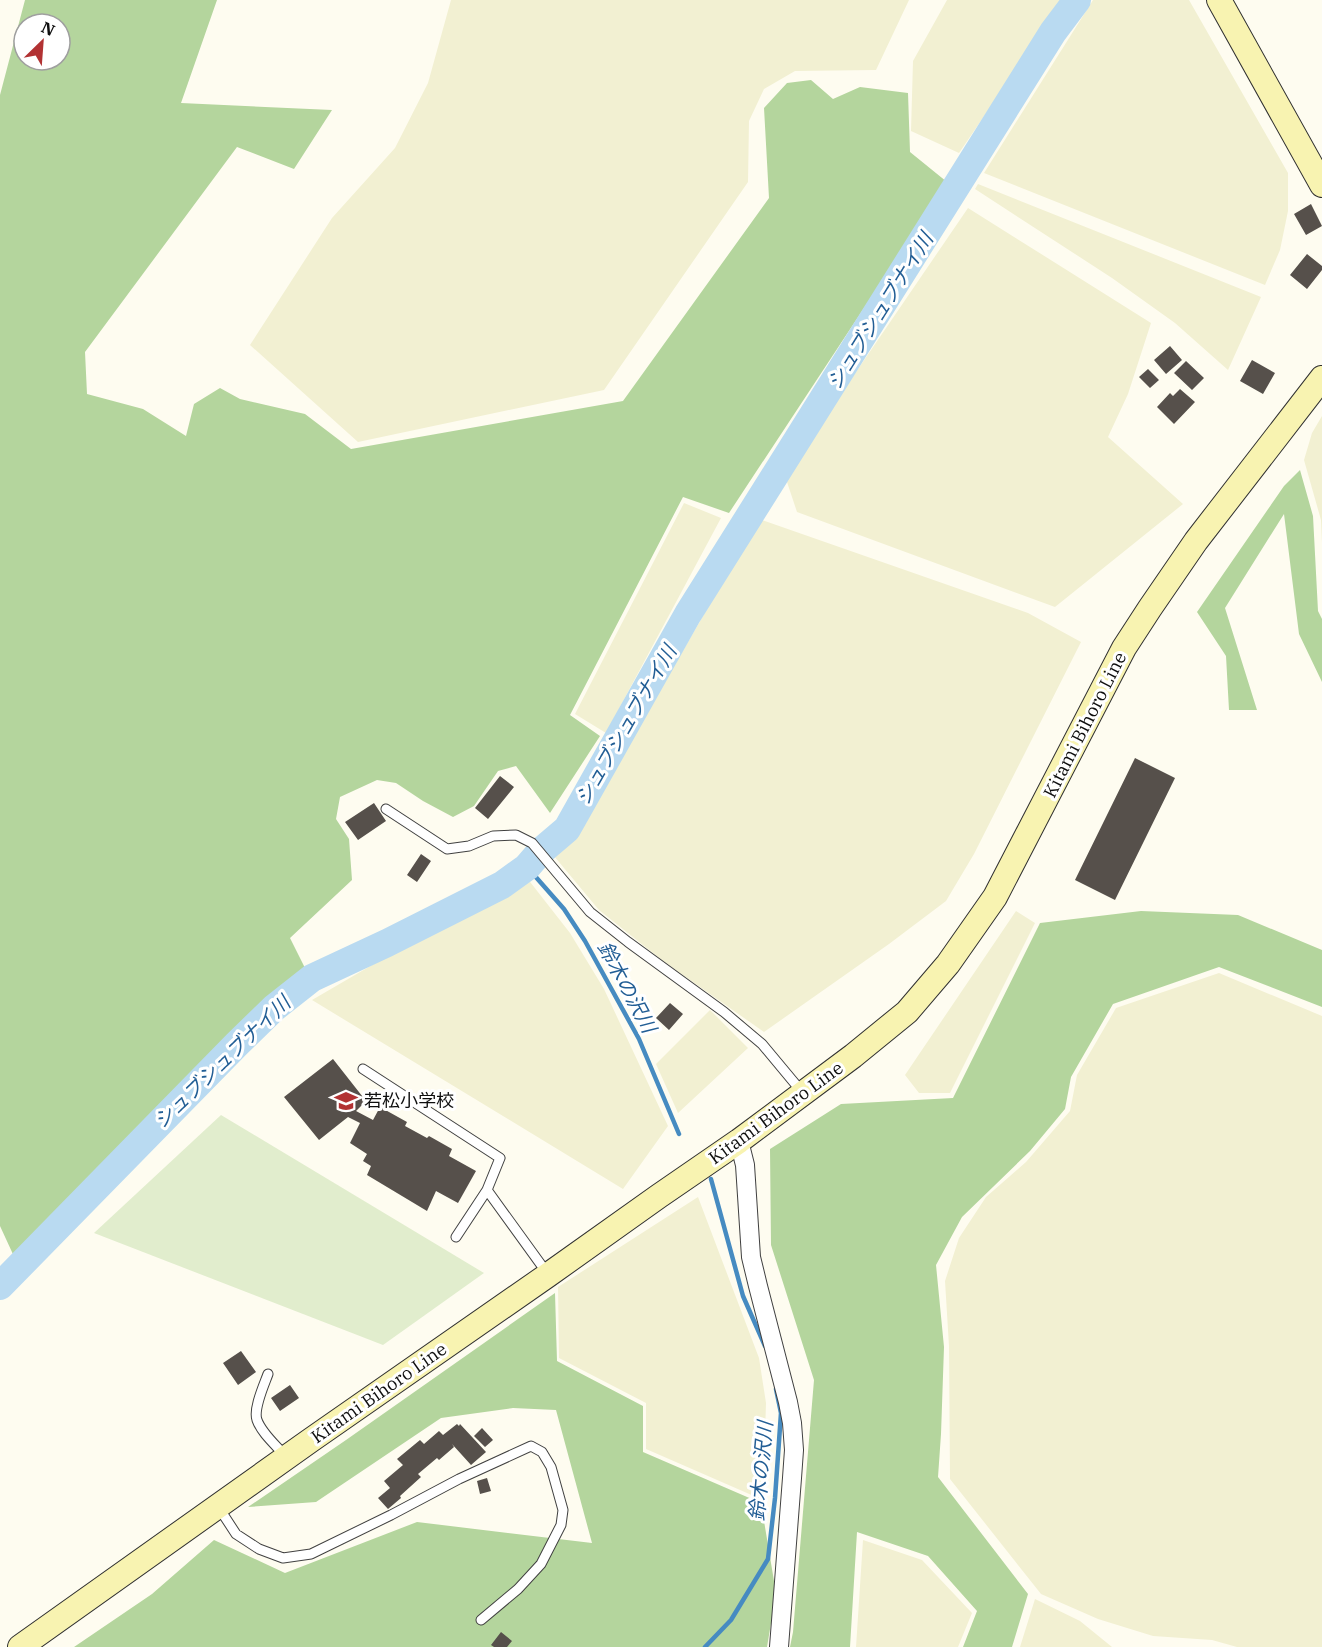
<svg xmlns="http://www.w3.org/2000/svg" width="1322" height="1647" viewBox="0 0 1322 1647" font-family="'IBM Plex Serif','Noto Sans JP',serif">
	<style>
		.farmland { fill: #f2f0d2 }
		.forest { fill: #b4d59d; fill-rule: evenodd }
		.pitch { fill: #e1edcd }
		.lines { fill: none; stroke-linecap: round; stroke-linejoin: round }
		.stream { stroke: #468bc1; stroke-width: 4.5 }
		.river { stroke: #b9daf1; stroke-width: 28 }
		.building { fill: #56504b }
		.lane-casing { stroke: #414141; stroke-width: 11 }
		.street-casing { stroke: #414141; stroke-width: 20 }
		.secondary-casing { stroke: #303030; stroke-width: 26 }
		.lane { stroke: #fff; stroke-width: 9 }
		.street { stroke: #fff; stroke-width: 18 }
		.secondary { stroke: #f8f3b1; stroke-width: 24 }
		.labels { text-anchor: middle; stroke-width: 6; stroke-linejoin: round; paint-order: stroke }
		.street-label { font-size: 18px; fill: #0e0e0e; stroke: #fff }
		.poi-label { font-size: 18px; fill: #0e0e0e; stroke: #fff; text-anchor: start }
		.water-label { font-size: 20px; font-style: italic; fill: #225e95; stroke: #fff }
	</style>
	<rect width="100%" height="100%" fill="#fefcf0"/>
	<path class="farmland" d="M451,0H909L876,70L795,71L764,89L749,121L748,182L604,390L358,442L250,345L332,218L395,148L428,83Z
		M947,0H1063L959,153L911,131L913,61Z
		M1093,0H1189L1288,173V211L1280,250L1265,285L984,173Z
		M978,184L1261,297L1228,370L1175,323L1112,278L975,189Z
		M968,208L1151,323L1128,394L1108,437L1183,504L1055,607L797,512L785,476Z
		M1322,416V543L1321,520L1304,460L1312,433Z
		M684,503L721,518L606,733L575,714Z
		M759,519L1028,613L1081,642L974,854L946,901L889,944L764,1032L663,961L599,910L554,856L632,739Z
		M527,878L570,933L604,989L668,1126L623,1189L312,1000L470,908Z
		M1016,911L1035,923L950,1093H919L905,1075Z
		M1219,973L1322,1016V1647H1237L1212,1640L1153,1636L1098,1619L1041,1594L950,1479L949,1346L945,1281L959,1238L986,1197L1026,1162L1070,1111L1077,1075L1116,1008Z
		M710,1010L748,1048L678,1113L656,1064Z
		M698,1197L759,1358L766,1403L763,1500L646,1449V1403L559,1358L558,1287Z
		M863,1540L922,1560L972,1613L958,1647H856Z
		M1035,1599L1080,1621L1112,1647H1020Z"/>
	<path class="forest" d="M25,0H217L181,103L332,110L294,169L237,147L85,352L87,394L143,409L186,436L194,404L220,388L240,399L305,414L351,449L623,401L769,198L764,108L787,83L811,80L833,99L860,87L908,93L910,152L947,182L729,513L683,497L570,715L600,736L550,813L516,766L498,771L474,806L453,817L423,801L396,783L377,780L340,797L336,819L349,839L352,880L290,938L305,968L288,1009L23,1276L0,1226V95ZM24,24H60V60H24Z
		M1300,470L1313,516L1318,611L1322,619V682L1299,634L1284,514L1225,608L1257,710H1229L1226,656L1197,612L1284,486Z
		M1141,911L1238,915L1322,950V1007L1219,967L1113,1004L1071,1077L1065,1109L1030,1151L962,1217L936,1265L944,1347L941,1434L938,1477L1028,1594L1012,1647H963L977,1611L928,1556L857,1532L850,1647H790L793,1632L814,1380L771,1245L770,1149L841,1104L953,1098L1040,923Z
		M555,1293L557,1361L643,1406V1452L761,1503L776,1593L767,1647H74L152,1594L214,1540L285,1573L417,1522L592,1543L556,1410L513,1408L441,1418L316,1502L248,1507L346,1440Z"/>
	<path class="pitch" d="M221,1115L484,1273L383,1345L94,1233Z"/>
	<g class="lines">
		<path class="stream" d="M527,867L564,909L585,941L639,1039L679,1134
			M711,1179L743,1296L765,1346
			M705,1647L731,1620L768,1559L775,1498L781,1413L776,1389"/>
		<path class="river" d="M0,1286L237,1044L274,1008L312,978L387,943L502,885L527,867L540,852L567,829L688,614L1053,32L1077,0"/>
	</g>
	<path class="building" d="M1311,204L1322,226L1306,235L1294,214Z
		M1307,254L1322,266V270L1307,289L1290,275Z
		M1170,346L1182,360L1166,374L1154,360Z
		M1252,360L1275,373L1263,394L1240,381Z
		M1186,361L1204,378L1192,390L1174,373Z
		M1148,369L1159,380L1150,388L1139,377Z
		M1180,389L1195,402L1174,424L1157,407L1170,393L1173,396Z
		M1135,758L1175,778L1115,900L1075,880Z
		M500,776L514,787L488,819L475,808Z
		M374,803L386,821L358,840L345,822Z
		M421,854L431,861L417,882L407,875Z
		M670,1003L683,1014L669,1030L656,1018Z
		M333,1059L366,1101L356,1111L373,1120L380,1107L407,1122L405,1126L427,1138L429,1136L452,1149L449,1156L476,1171L458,1203L436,1191L427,1211L367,1175L371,1166L363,1161L367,1154L350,1143L360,1123L348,1117L319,1140L284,1097Z
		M241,1351L256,1372L238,1385L223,1363Z
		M290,1385L299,1398L280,1411L271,1398Z
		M457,1424L459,1426L460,1424L486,1452L471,1465L452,1444L454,1447L439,1460L437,1458L418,1474L421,1477L400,1496L401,1498L388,1509L378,1498L390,1488L384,1481L403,1465L397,1459L420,1440L424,1444L439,1431L443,1435Z
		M482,1428L493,1440L485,1447L474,1436Z
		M487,1478L491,1491L480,1494L477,1481Z
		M501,1632L512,1641L507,1647H494L491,1645Z"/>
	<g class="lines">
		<g class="lane-casing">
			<path id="lane" d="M386,809L447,849L469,846L493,836L516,835L532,843L590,912L628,942L724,1012L762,1044L802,1092
				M363,1069L500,1158L487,1190L547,1273
				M456,1237L487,1190
				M268,1374C264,1385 253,1409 257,1420C262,1434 277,1446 286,1457
				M219,1508L236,1534L259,1549L283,1558L311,1554L391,1515L459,1479L531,1446L542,1452L551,1467L563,1510L561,1525L541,1564L518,1589L481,1620"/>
		</g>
		<g class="street-casing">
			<path id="street" d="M739,1141L745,1165L751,1257L758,1286L788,1402L792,1423L794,1450L792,1478L779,1647"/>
		</g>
		<g class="secondary-casing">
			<path id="secondary" d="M1219,0L1322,185
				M20,1647L311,1440L548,1275L659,1196L739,1141L853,1056L907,1012L948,964L995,897L1124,648L1150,608L1196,541L1322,378"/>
		</g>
		<use href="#lane" class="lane"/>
		<use href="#street" class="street"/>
		<use href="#secondary" class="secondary"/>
	</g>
	<defs>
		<g id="school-bare" transform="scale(1.8)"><path d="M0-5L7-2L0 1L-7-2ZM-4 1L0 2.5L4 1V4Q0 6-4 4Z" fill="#b23233" stroke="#fff" stroke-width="2.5" paint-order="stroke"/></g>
	</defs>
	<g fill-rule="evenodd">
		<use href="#school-bare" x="346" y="1101"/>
	</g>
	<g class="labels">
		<g class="street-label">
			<text transform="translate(1085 725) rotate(-63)" y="6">Kitami Bihoro Line</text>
			<text transform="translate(776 1113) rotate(-36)" y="6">Kitami Bihoro Line</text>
			<text transform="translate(379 1393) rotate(-35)" y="6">Kitami Bihoro Line</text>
		</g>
		<g class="poi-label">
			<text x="364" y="1107">若松小学校</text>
		</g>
		<g class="water-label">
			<text transform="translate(880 311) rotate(-58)" y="7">シュブシュブナイ川</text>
			<text transform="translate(626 725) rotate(-60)" y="7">シュブシュブナイ川</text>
			<text transform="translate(627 987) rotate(62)" y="7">鈴木の沢川</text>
			<text transform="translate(222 1062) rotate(-44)" y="7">シュブシュブナイ川</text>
			<text transform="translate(761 1471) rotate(-85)" y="7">鈴木の沢川</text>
		</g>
	</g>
	<g transform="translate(42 42) rotate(25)"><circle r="28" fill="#ffffff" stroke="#9f9f9f" stroke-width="1.5"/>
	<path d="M0-4.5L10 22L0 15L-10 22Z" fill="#b23233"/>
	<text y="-9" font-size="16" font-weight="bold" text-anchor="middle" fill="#0e0e0e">N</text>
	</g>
</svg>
